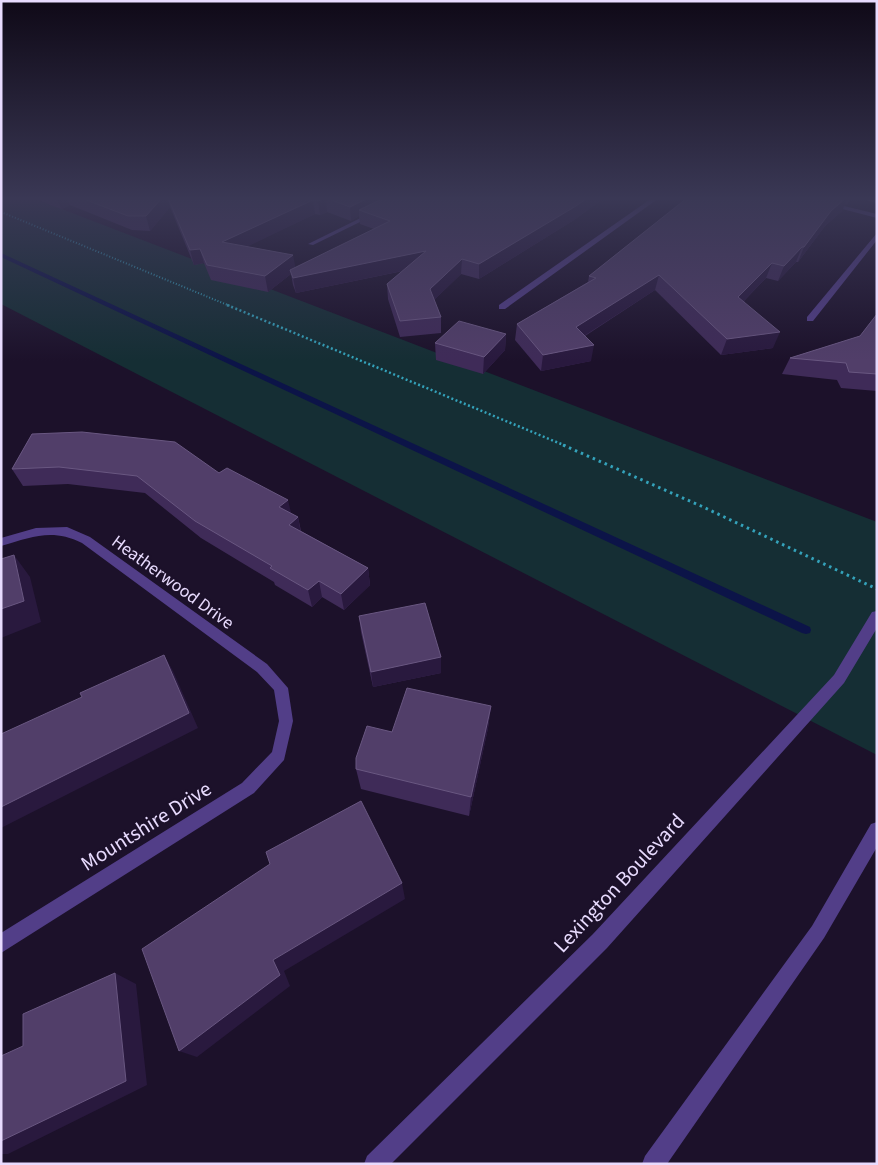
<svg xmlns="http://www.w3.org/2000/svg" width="878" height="1165" viewBox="0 0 878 1165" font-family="'Source Sans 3',sans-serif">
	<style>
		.green { fill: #152e34 }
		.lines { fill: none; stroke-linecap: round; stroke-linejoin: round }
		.stream { fill: #0c1448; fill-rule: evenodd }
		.path-far2 { stroke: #34a2ba; stroke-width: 2; stroke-dasharray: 1 2; stroke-linecap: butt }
		.path-far1 { stroke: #34a2ba; stroke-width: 2.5; stroke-dasharray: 2 2.5; stroke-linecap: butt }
		.path { stroke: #34a2ba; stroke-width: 3; stroke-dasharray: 2.5 4; stroke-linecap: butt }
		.minor { fill: #523e88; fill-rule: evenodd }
		.tertiary { fill: #523e88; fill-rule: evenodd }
		.wall { fill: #3f2b58; fill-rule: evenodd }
		.shaded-wall { fill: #29193e }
		.building { fill: #513e69; stroke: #695781 }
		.labels { text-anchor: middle; stroke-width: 4; stroke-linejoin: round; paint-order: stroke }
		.street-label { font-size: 18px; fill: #e8dbfe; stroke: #1c112a }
		.near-street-label { font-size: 21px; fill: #e8dbfe; stroke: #1c112a }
	</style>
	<rect width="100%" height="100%" fill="#1c112a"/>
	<path class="green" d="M1,198H33L877,522V755L1,304Z"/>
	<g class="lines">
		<path class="stream" d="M1,253L810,627L811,630L810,633L806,634L802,633L1,257Z"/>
		<path class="path-far2" d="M1,212L230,306"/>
		<path class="path-far1" d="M227,305L566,446"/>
		<path class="path" d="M563,445L701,506L877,589"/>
		<path class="minor" d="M401,198H409L313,245L308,244Z
			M652,198H659L505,309H499V305Z
			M800,198H811L877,214V218Z
			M857,198L877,199V203Z
			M877,233V240L813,321H807V317Z
			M67,527L90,537L267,664L288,688L293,721L284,760L254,793L1,953V933L242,783L272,752L279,721L274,690L257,672L82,543C52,528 32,537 1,546V538L36,528Z"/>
		<path class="tertiary" d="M877,611V628L844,683L607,948L391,1164H364L367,1156L593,934L834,675L872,612Z
			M877,822V847L824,938L667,1164H642L645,1156L812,926L871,824Z"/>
	</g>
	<path class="wall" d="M33,198H604L574,220L479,279L461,274L434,300L441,317V333L400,337L388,299L387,284L403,271L296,293L293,285L291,274L268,292L211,280L204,263L194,265L170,207L150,231L132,230L70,205L61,209ZM327,212L351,221L359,216L360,224L374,229L295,268L247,246L315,214L320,215Z
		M687,198H852L847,205L845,204L842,211L825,226L798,262H796L778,281L766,278L744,301L773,348L721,355L655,290L585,336L591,361L541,371L515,340L517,324L588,282L589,276Z
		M877,314V391L841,388L837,380L782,374L790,358L860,336Z
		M506,334L505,350L483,374L436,360L435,343Z
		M32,434L219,473L298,517L301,531L368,568L370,585L344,610L322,597L312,607L275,585L274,582L201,538L145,493L68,484L23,486L12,469Z
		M359,616L441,657V673L373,687L361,632Z
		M491,706L488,728L469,816L361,789L356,769L392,732Z"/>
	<path class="shaded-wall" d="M57,198H67L70,205L61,209Z
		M162,198H167L170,207L150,231L146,216Z
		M326,198L327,212L320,215L318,201Z
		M368,198H397L359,210V216L351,221L350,207Z
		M587,198H604L574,220L479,279V264Z
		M846,198H847L842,211L825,226L798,262L804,247L831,211Z
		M850,198H852L847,205Z
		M313,200L315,214L226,257L222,242Z
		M802,247L796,262L778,281L784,266Z
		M200,249L204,263L194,265L190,250Z
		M426,251V266L296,293L293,278Z
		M293,255L296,270H290L291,274L268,292L265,276Z
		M462,259L461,274L430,304V289Z
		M772,263L766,278L733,312L738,297Z
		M659,275L655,290L573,343L576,327Z
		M780,332L773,348L721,355L727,339Z
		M506,334L505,350L483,374L484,357Z
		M594,345L591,361L541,371L543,355Z
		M288,500L292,517L279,507Z
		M298,517L301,534L289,525Z
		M14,555L30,577L41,622L1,638V609Z
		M368,568L370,585L344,610L341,594Z
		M319,581L322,597L312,607L308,590Z
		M164,655L173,671L198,728L1,828V807Z
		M441,657V673L373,687L371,672Z
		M491,706L488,728L469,816L471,797Z
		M402,883L405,899L284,971L290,986L197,1057L179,1051L273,960Z
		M115,973L136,984L147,1085L8,1154H1V1141Z"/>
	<path class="building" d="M81,198H162L146,216H128Z
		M168,198H368L350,207L326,198L318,201L313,200L222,242L293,255L265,276L207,265L200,249L190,250Z
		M384,198H587L576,206L479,264L462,259L430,289L441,317L400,321L387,284L426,251L293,278L290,270L390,221L359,210Z
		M687,198H846L831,211L804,247H802L784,266L772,263L738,297L780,332L727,339L659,275L576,327L594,345L543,355L517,324L596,278L589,276Z
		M877,314V374L849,372L846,363L790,358L860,336Z
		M459,321L506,334L484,357L435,343Z
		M82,432L175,442L219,473L227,468L288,500L279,507L298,517L289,525L368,568L341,594L319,581L308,590L270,568L272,566L195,521L137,476L59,467L12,469L32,434Z
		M14,555L24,601L1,609V559Z
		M425,603L441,657L371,672L359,616Z
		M164,655L189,713L1,807V734L82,697L80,693Z
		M407,688L491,706L471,797L356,769V758L367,726L392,732Z
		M361,801L402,883L273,960L280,975L179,1051L142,949L270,864L266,852Z
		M115,973L126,1081L1,1141V1056L23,1046V1014Z"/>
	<linearGradient id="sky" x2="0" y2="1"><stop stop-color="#0f0917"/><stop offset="0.55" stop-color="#3a3855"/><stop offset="1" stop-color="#3a3855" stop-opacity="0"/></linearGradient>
	<rect width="878" height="361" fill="url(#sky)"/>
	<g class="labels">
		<g class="street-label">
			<text transform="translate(173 582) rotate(36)" y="6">Heatherwood Drive</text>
		</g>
		<g class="near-street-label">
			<text transform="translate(146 826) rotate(-32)" y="7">Mountshire Drive</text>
			<text transform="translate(619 883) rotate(-47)" y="7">Lexington Boulevard</text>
		</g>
	</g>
	<rect width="878" height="1165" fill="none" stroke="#e8dbfe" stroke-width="5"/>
</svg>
